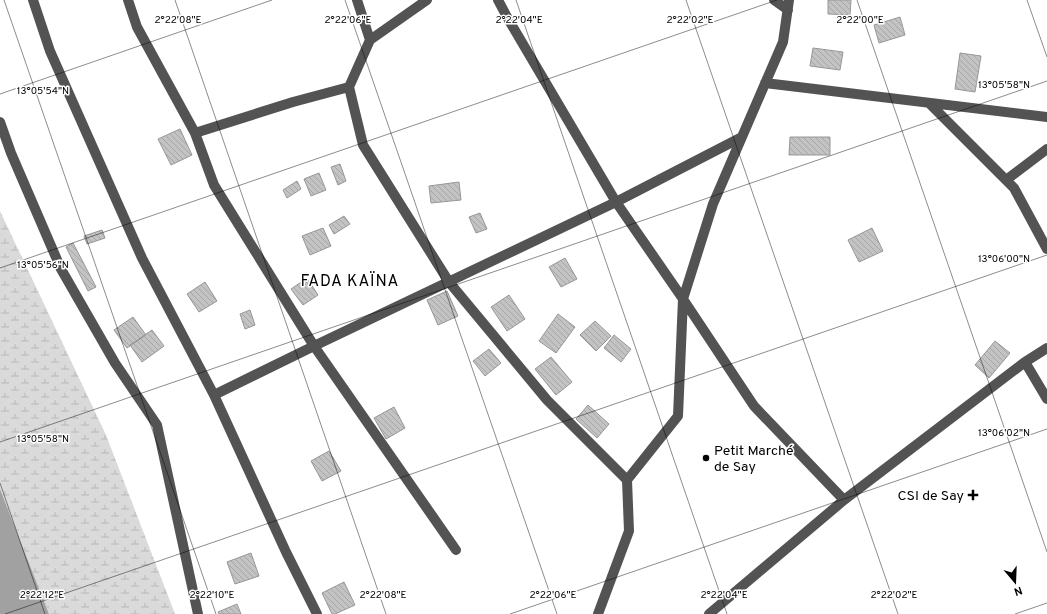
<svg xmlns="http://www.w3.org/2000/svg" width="1047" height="614" viewBox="0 0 1047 614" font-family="Overpass,sans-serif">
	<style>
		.wetland { fill: url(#wetland-marsh) }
		.water { fill: #a1a1a1 }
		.building { fill: url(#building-back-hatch); stroke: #979797 }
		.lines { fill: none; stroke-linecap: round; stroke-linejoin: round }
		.minor { stroke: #535353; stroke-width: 10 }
		.ticks { fill: none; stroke: #000; stroke-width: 1; stroke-opacity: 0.45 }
		.poi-dot { fill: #000; stroke: #fff; stroke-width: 1.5 }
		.labels { text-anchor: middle; stroke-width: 3; stroke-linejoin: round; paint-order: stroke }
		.poi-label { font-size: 14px; fill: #000; stroke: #fff; text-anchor: start }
		.quarter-label { font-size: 16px; letter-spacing: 1px; fill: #000; stroke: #fff }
		.ticks-label { font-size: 10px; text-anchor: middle; fill: #000; stroke: #fff; stroke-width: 3; stroke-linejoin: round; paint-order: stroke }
	</style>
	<defs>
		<pattern id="wetland-marsh" width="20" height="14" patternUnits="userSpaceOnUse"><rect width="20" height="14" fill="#dadada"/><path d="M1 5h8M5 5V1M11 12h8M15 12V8" fill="none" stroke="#b9b9b9"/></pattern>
		<pattern id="building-back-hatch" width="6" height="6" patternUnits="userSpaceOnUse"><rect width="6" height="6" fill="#c3c3c3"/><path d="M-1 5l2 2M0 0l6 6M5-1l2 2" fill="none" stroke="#a6a6a6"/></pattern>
	</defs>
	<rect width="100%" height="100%" fill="#fff"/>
	<path class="wetland" d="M0,211L106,435L175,614H49L0,489Z"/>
	<path class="water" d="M0,489L49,614H0Z"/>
	<path class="building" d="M828,0H851L850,15L828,14Z
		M900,17L905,35L879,43L874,25Z
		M813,48L843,52L840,70L810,66Z
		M960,53L981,56L975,92L955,89Z
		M180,129L192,155L171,165L158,139Z
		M790,137H830V155H789Z
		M340,164L346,181L338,185L331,167Z
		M319,173L326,190L311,196L304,179Z
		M297,181L301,189L287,198L283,190Z
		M459,182L461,200L431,203L429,186Z
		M480,213L487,229L476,233L469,217Z
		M344,216L350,224L334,234L329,225Z
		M323,228L331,246L310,255L302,236Z
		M872,228L883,251L859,262L848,240Z
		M102,230L105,238L87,244L84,236Z
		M73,243L96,287L88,291L66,247Z
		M565,258L577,279L561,287L549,267Z
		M307,278L318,295L303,305L291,289Z
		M205,282L217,301L199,312L187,294Z
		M447,291L458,316L438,325L427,300Z
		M509,295L525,319L507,331L491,307Z
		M250,310L255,325L245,329L240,314Z
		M558,314L575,327L556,353L539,341Z
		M133,317L146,335L127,348L114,330Z
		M595,321L611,336L596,351L580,335Z
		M152,330L164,346L142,362L130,345Z
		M614,335L631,349L621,362L604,348Z
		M995,341L1010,353L989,378L975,365Z
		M489,349L501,363L485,376L473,361Z
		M551,357L572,382L556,395L535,369Z
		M588,405L609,424L597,438L576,419Z
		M394,407L405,428L386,439L374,418Z
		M329,451L341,471L322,481L311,461Z
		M251,553L259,576L235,584L227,562Z
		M344,582L355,605L335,614H332L322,593Z
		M237,604L241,614H219L218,612Z"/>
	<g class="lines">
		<path class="minor" d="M33,0L50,51L142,258L214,395L286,552L317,614
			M128,0L137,27L195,133L214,185L314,346L456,550
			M357,0L370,40
			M498,0L507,17L616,202L683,299L754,406L844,500
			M774,0L788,10
			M765,83L1047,117
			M349,87L363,145L449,282L547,400L627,480
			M929,103L1014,188L1047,249
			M0,122L11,153L61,269L115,363L157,425L198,614
			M195,133L293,102L349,87L370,40L427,0
			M1006,180L1047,149
			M1025,362L1047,399
			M214,395L314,346L616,202L742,137
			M598,614L629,531L627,480L678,416L683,299L713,204L783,42L789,0
			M709,614L844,500L1025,362L1047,348"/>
	</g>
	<path class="ticks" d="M4,0L216,614M175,0L386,614M345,0L557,614M516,0L727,614M686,0L898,614M857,0L1047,552M1027,0L1047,57M0,94L272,0M0,268L777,0M0,442L1047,81M0,483L45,614M5,614L1047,255M510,614L1047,429M1015,614L1047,603"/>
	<g class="poi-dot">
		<circle cx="706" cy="458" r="4"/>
		<path d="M971 489h4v4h4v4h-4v4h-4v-4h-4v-4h4z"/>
	</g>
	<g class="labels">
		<g class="poi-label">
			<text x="714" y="455">Petit Marché<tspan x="714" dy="16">de Say</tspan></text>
			<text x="964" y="500" text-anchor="end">CSI de Say</text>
		</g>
		<g class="quarter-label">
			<text x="350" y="286">FADA KAÏNA</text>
		</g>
	</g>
	<g class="ticks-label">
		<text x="690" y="23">2°22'02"E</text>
		<text x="178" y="23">2°22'08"E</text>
		<text x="348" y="23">2°22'06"E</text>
		<text x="519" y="23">2°22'04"E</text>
		<text x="860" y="23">2°22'00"E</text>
		<text x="1004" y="88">13°05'58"N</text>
		<text x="43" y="94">13°05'54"N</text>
		<text x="1004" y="262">13°06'00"N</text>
		<text x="43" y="268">13°05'56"N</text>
		<text x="1004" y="436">13°06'02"N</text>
		<text x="43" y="442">13°05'58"N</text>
		<text x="42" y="598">2°22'12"E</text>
		<text x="212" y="598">2°22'10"E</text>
		<text x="383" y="598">2°22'08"E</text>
		<text x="553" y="598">2°22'06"E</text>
		<text x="724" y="598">2°22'04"E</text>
		<text x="894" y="598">2°22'02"E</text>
	</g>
	<g transform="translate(1015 582) rotate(161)" stroke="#ffffff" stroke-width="3" paint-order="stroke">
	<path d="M0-3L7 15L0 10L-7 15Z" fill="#000000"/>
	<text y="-6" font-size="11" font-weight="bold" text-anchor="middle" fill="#000000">N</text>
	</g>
</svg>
